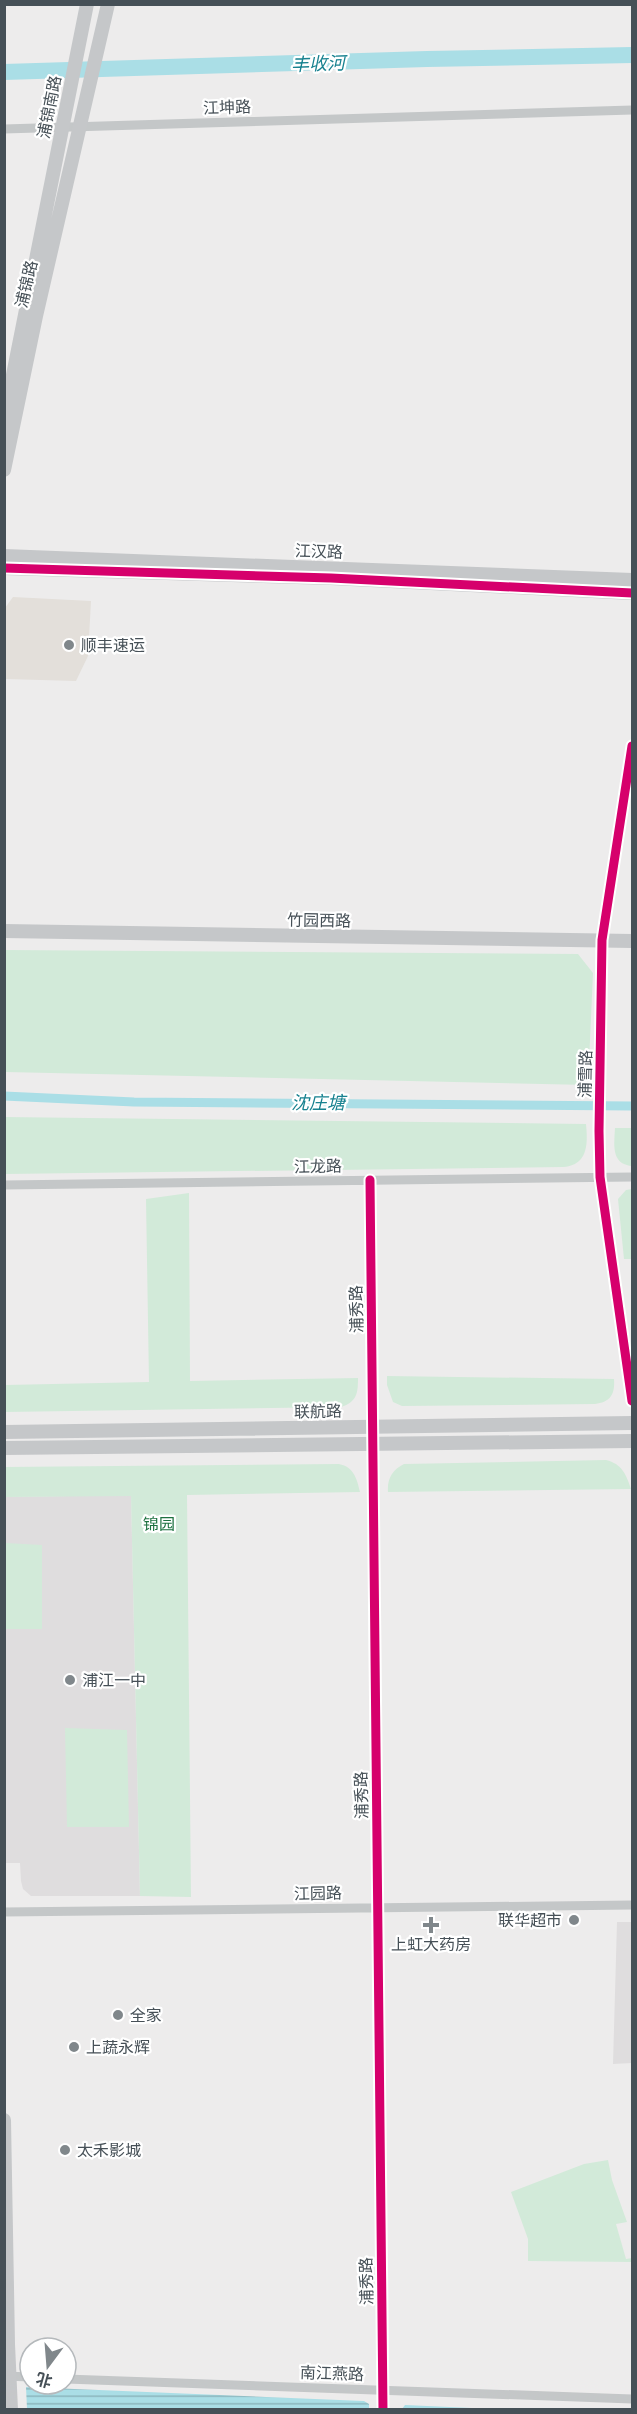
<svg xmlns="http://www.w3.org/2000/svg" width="637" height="2414" viewBox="0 0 637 2414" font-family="'Space Grotesk','Noto Sans SC',sans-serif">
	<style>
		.commercial { fill: #e3dfda }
		.education { fill: #dfddde }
		.park { fill: #d2ead9 }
		.water { fill: url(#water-rules) }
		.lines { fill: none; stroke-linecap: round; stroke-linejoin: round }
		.canal { stroke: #aadee6; stroke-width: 9 }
		.river { stroke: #aadee6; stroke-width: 16 }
		.street { stroke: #c4c7c8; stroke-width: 9 }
		.secondary { stroke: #c5c7c9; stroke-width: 14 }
		.cycleway-casing { stroke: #fff; stroke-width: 13 }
		.cycleway { stroke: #d6006c; stroke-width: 9 }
		.poi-dot { fill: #80878b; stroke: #fff; stroke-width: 2 }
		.labels { text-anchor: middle; stroke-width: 4.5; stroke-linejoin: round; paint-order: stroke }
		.street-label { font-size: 16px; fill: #465057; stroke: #fff }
		.poi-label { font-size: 16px; fill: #465057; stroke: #fff; text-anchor: start }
		.park-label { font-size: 16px; fill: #1e7140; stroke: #fff }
		.water-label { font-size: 18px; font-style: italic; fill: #188290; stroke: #fff }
	</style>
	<defs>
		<pattern id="water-rules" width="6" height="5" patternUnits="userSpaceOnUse" patternTransform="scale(1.5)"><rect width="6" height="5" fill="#aadee6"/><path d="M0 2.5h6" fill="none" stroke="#8cb6bd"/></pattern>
	</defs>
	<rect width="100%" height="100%" fill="#edecec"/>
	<path class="commercial" d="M13,597L91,601L88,656L76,681L5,679V608Z"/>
	<path class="education" d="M131,1495L140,1896H31L23,1889L21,1881L20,1863H5L4,1497Z
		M617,1922H632V2063L613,2064Z"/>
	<path class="park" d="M5,950L578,954L593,973L588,1085L5,1072Z
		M5,1117L586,1124C588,1144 588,1165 563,1167L5,1174Z
		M615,1128H632V1166C611,1164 614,1145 615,1128Z
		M632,1189V1259H624L618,1199L626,1190Z
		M189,1193L190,1381L358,1378C358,1393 357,1402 341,1407L5,1412V1385L149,1382L146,1199Z
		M387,1376L614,1379C615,1394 611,1402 595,1404L402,1406L393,1402L387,1385Z
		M606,1460C622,1464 626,1474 631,1489L388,1492C387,1479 392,1470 404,1464Z
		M339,1464C354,1467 357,1479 360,1492L187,1495L191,1897L140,1896L131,1496L5,1497V1467Z
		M5,1543L42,1545V1629H5Z
		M65,1728L127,1730L129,1827H67Z
		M608,2160L612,2180L627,2222L616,2224L626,2259L632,2258V2262L528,2261V2239L511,2192L584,2164Z"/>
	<path class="water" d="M26,2387L364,2401L369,2404V2409H27Z
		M405,2405L494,2409H402Z"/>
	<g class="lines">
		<path class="canal" d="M4,1096L134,1102L632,1106"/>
		<path class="river" d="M4,72L427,59L632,55"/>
		<path class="street" d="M4,129L632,110
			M632,746L602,940L599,1131L600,1177L632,1401
			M370,1180L383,2410
			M4,1185L632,1177
			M4,1912L632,1905
			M5,2376L30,2377
			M66,2379L632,2399"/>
		<path class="secondary" d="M4,420L87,4
			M4,470L36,316L108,4
			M4,556L632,580
			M4,568L331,578L632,593
			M4,931L632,941
			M4,1432L632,1423
			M4,1448L632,1441
			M4,2120L8,2344L11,2410"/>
		<g class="cycleway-casing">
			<path id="cycleway" d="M4,568L331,578L632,593
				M632,746L602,940L599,1131L600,1177L632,1401
				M370,1180L383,2410"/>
		</g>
		<use href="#cycleway" class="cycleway"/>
	</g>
	<g class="poi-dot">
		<circle cx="69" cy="645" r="6"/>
		<circle cx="70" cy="1680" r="6"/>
		<circle cx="574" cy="1920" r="6"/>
		<path d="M428 1916h6v6h6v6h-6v6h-6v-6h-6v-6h6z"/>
		<circle cx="118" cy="2015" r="6"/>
		<circle cx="74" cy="2047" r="6"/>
		<circle cx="65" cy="2150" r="6"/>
	</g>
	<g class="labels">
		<g class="street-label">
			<text transform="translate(49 107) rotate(-79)" y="6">浦锦南路</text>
			<text transform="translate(227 107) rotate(-2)" y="6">江坤路</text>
			<text transform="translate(26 284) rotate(-77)" y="6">浦锦路</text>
			<text transform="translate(319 551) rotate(2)" y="6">江汉路</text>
			<text transform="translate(319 920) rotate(1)" y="6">竹园西路</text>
			<text transform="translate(585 1074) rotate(-89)" y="6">浦雪路</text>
			<text transform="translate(318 1166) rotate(-1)" y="6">江龙路</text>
			<text transform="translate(356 1309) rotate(-91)" y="6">浦秀路</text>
			<text transform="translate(318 1411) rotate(-1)" y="6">联航路</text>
			<text transform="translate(361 1795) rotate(-91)" y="6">浦秀路</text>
			<text transform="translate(318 1893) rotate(-1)" y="6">江园路</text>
			<text transform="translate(366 2281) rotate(-91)" y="6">浦秀路</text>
			<text transform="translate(332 2373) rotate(2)" y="6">南江燕路</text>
		</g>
		<g class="poi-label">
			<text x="81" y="651">顺丰速运</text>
			<text x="82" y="1686">浦江一中</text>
			<text x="562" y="1926" text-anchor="end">联华超市</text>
			<text x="431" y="1950" text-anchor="middle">上虹大药房</text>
			<text x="130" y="2021">全家</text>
			<text x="86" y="2053">上蔬永辉</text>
			<text x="77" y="2156">太禾影城</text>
		</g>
		<g class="park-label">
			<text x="159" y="1530">锦园</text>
		</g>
		<g class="water-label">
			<text transform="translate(318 64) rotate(-2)" y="6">丰收河</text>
			<text x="318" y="1109">沈庄塘</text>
		</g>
	</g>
	<rect width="637" height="2414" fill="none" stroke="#465057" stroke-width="12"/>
	<g transform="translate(48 2366) rotate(196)"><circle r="28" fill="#ffffff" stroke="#b5b9bc" stroke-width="1.5"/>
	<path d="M0-4.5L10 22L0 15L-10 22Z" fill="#80878b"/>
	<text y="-9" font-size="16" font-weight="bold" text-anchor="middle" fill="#465057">北</text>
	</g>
</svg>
